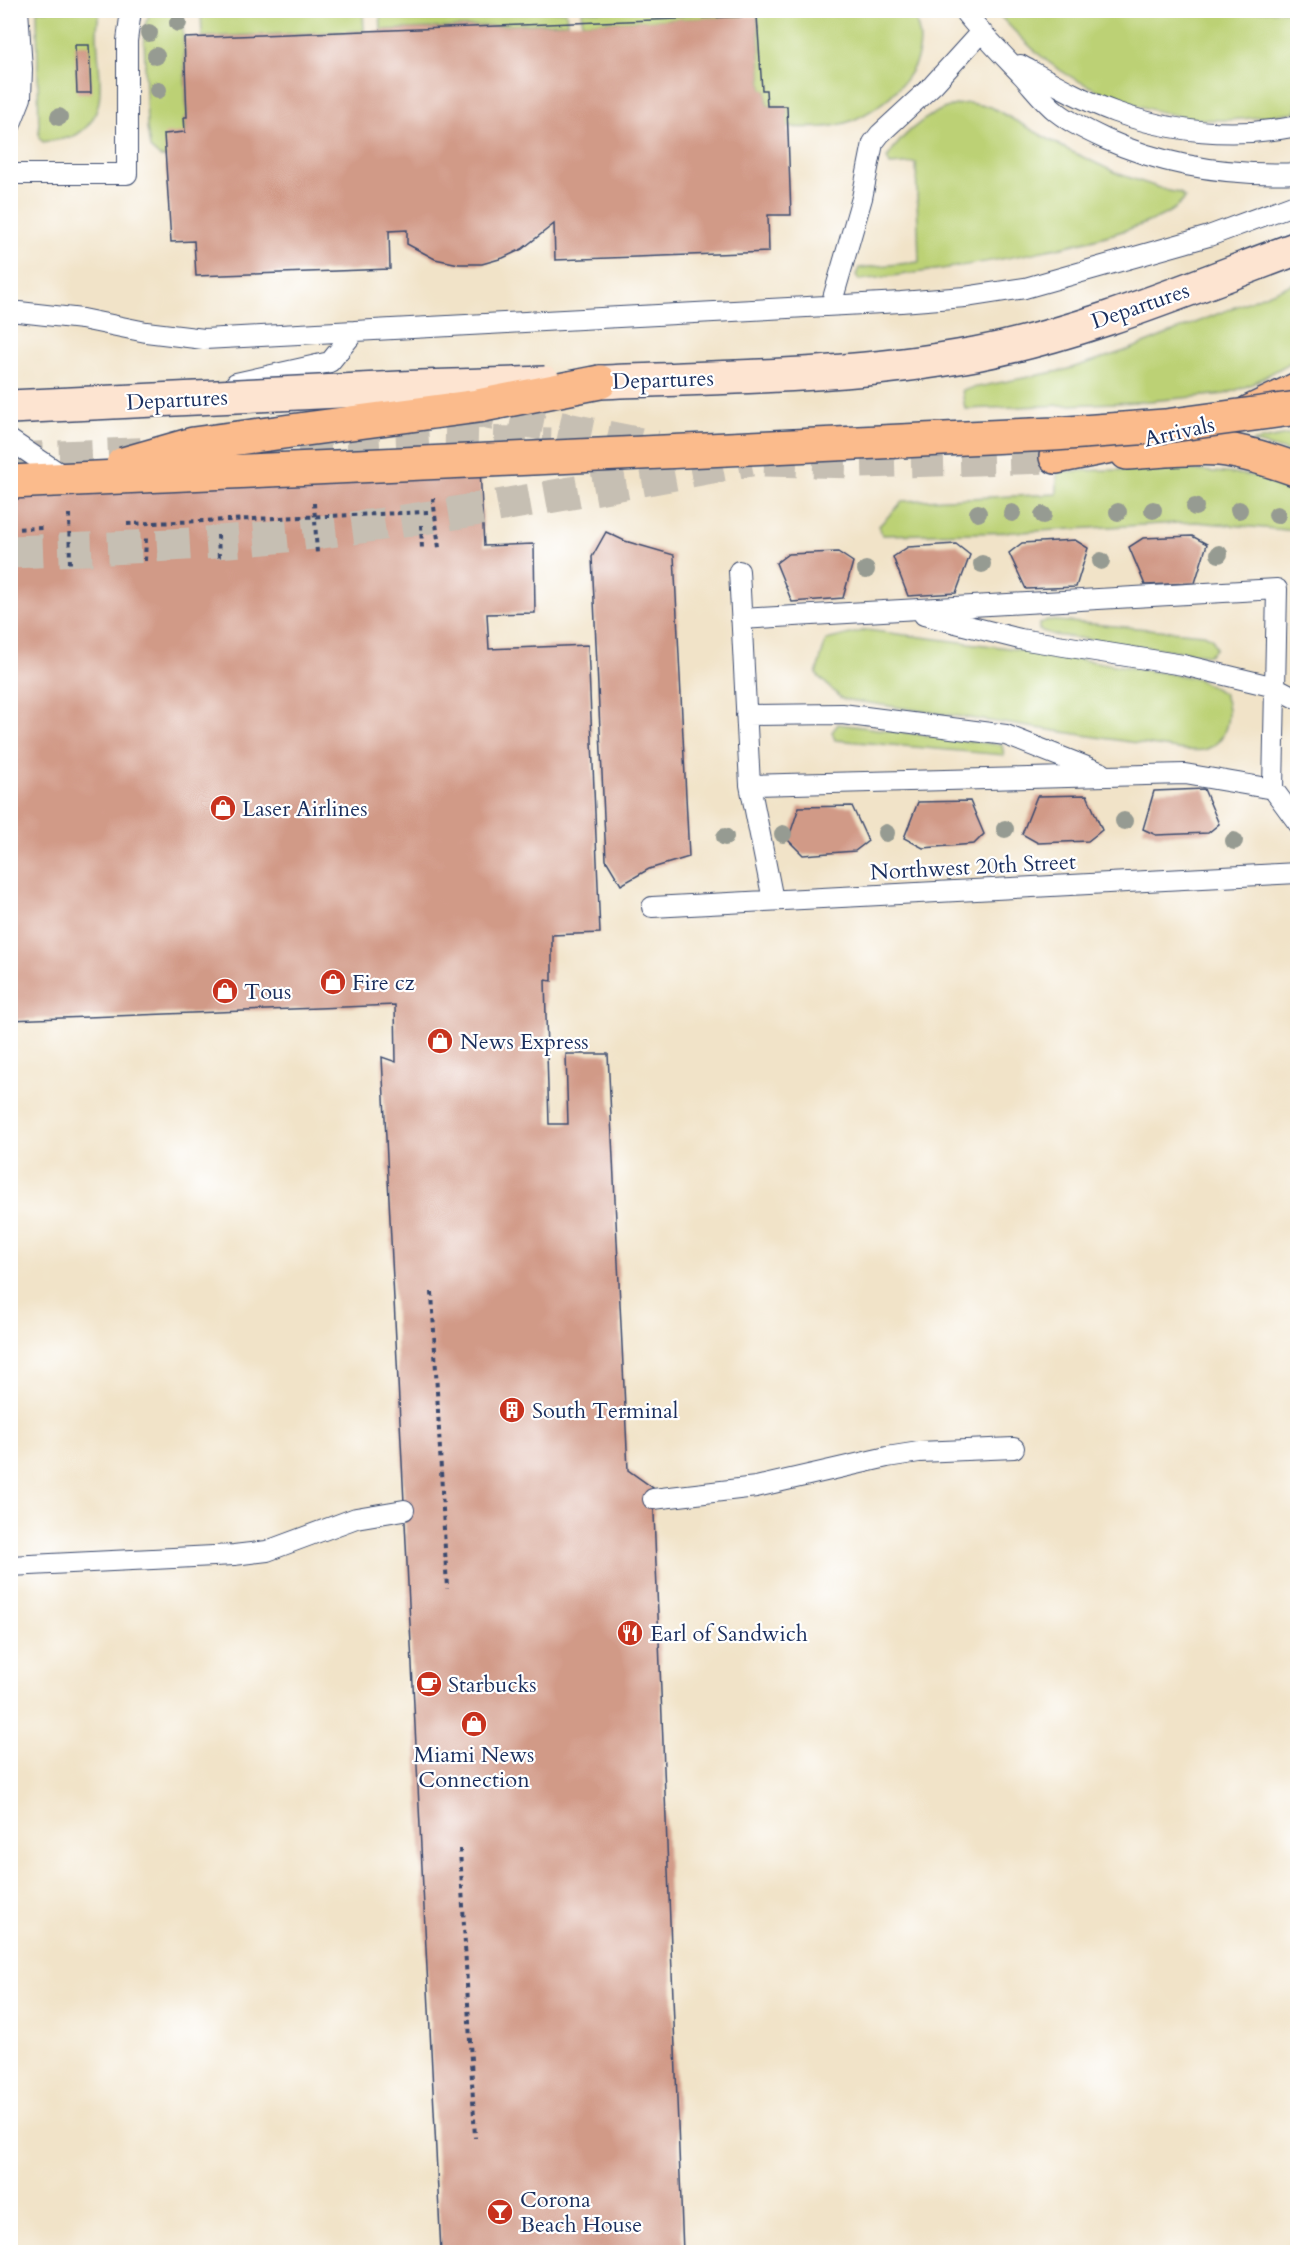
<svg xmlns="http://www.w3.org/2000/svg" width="1308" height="2263" viewBox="0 0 1308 2263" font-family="Cardo,serif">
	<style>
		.green { fill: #bcd175; stroke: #6c806a; stroke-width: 1.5 }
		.building { fill: #d19a87 }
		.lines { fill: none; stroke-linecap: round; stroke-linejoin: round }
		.secondary-tunnel { stroke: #c6bfb3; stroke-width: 33; stroke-dasharray: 33 16; stroke-linecap: butt }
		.primary-tunnel { stroke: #c6bfb3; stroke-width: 33; stroke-dasharray: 33 16; stroke-linecap: butt }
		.service-casing { stroke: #3b4a6e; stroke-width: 22 }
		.secondary-casing { stroke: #3b4a6e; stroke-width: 36 }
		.primary-casing { stroke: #3b4a6e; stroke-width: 36 }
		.path { stroke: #3b4a6e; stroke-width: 4; stroke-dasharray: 4.5 4.5; stroke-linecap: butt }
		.service { stroke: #fff; stroke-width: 20 }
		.secondary { stroke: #fde4d1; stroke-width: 33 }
		.primary { stroke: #fbbb8c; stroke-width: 33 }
		.service-bridge-casing { stroke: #3b4a6e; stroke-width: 22; stroke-linecap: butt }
		.secondary-bridge-casing { stroke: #3b4a6e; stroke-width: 36; stroke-linecap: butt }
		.primary-bridge-casing { stroke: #3b4a6e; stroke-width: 36; stroke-linecap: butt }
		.path-bridge { stroke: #3b4a6e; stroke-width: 4; stroke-dasharray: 4.5 4.5; stroke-linecap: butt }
		.service-bridge { stroke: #fff; stroke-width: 20 }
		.secondary-bridge { stroke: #fde4d1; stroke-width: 33 }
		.primary-bridge { stroke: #fbbb8c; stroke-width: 33 }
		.tree { fill: #969b92 }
		.labels { text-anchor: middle; stroke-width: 4.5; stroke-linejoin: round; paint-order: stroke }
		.street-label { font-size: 22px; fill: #1b2f5e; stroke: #fff }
		.poi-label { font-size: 22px; fill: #1b2f5e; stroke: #fff; text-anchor: start }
	</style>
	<rect width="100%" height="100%" fill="#fff"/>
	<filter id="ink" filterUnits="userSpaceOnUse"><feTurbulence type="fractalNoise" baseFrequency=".0167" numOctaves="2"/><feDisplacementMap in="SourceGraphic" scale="12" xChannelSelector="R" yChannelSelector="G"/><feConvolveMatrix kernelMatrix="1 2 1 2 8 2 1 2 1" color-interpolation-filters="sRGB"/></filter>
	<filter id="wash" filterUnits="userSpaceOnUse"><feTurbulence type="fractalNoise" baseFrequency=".008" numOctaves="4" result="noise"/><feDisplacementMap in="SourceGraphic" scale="24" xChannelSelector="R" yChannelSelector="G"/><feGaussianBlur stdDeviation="1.35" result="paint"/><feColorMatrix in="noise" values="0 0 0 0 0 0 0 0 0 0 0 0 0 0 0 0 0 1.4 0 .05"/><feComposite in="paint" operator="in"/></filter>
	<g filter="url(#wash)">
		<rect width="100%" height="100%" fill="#f1e3c8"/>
		<path class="green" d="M37,10L100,11C88,49 120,110 76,135C66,140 54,140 43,142L39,138Z
			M742,10V17L582,23V11Z
			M151,11H182L187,117L184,118L185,132L166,157H160L150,148L147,128L144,34L146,22Z
			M201,11H363L364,31L202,37Z
			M380,11H566L567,23L381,30Z
			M757,11H912C915,16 916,21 918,28C929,68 886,107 851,121C831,129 808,128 787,127V106H767L766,91L762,90Z
			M995,11H1297V112C1272,115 1246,120 1220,120C1165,120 1082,91 1041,56C1024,42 1010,26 995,11Z
			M968,103L991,107L1066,149L1119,174L1169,191L1180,193L1185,198C1160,241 915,274 859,280L856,275L859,268L919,262L916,163L890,165L887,158C904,131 936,105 968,103Z
			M1297,282V359L1250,385L1225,394L1139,402L965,409L962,390L1065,370L1128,350Z
			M1297,433V454L1252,442Z
			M1181,469L1258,476L1297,494V531L1196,522L1020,532L882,535L879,526L903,501L1057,494V471Z
			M1047,620L1204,634L1212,638L1216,648L1209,655L1054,635L1039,630V624Z
			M866,630L1008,648L1196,678L1223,693C1233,712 1228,743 1204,750C1198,751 1190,750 1184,750L842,699L816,674L826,640Z
			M838,724L1002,745L1004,755L835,740L832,732Z"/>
		<g id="blocks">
			<path class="building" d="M757,16L762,90H766L767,106H787L791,215H768L769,252L555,260L554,224L522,249L503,258L482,264H459L435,259L407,244V230L389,231L390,269L196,276L194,241L171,242L164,134L185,132L184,117H187L184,38Z
				M75,45H89L91,93H77Z
				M480,468L484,546L534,544L535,613L487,614L489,649L588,645L600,933L552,935V981L545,980L549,1124H568L566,1054H608L628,1470L653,1488L683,2252H441L382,1057L396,1062L395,1005L10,1020V489Z
				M606,532L625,541L674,555L689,857L649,869L621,885L606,860L592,557Z
				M1192,536L1207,544L1195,583L1145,585L1129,547L1143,538Z
				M1075,540L1088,548L1076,587L1026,589L1009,553L1022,543Z
				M956,544L970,555L956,593L908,596L893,557L908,547Z
				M838,552L853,562L843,598L792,602L776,563L788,554Z
				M1204,789L1219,824L1208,833L1156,835L1143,829L1154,791Z
				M1087,795L1102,830L1088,841L1038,843L1022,834L1037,796Z
				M970,801L984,834L974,844L923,848L904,838L918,802Z
				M852,806L868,841L855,851L803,855L788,840L799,807Z"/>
		</g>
	</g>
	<g filter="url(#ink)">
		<use href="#blocks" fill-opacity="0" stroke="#3b4a6e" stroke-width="1.5"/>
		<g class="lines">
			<path class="secondary-tunnel" d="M249,449L436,441L551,444
				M10,459L156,453
				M10,552C112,548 213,545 313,533C460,516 605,486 751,460"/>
			<path class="primary-tunnel" d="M463,408L656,447
				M764,460L858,462L1056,457"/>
			<g class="service-casing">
				<path id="service" d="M963,10C981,33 1002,54 1022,75C1033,87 1044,102 1057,112C1071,123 1088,131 1105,139C1167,167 1230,176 1298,173
					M1020,65C1051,82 1082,100 1115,112C1174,133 1237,138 1298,126
					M10,126L21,98L22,69L18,10
					M10,174H127V41L131,10
					M831,305L862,198L873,143L880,134L933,85L981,32
					M10,311L82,319L146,332L204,339L901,302L965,297L1025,288L1209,236L1298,203
					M236,383L330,362L355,331
					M739,571L750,785L773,900
					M924,615L1020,639L1183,665L1275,687L1298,699
					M741,619L1277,589L1273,789L1298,823
					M746,715L842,714L1006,735L1102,773
					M750,785L1185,774L1273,789
					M652,907L1298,873
					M653,1499L756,1487L887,1457L919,1452L1014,1448
					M10,1566L234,1555L267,1551L356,1518L404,1510"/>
			</g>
			<g class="secondary-casing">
				<path id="secondary" d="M600,382C725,377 852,377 975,354C1086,333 1192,287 1298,248"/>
			</g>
			<g class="primary-casing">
				<path id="primary" d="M1250,412L1298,389
					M1127,453C1158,451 1189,447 1220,449C1246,452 1273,461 1298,470
					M1056,457L1151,438"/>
			</g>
			<path class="path" d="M433,498L439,548
				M314,503L317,554
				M69,514L70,565
				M421,525L422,549
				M10,529L42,528
				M218,535L219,558
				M145,561L146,538
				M432,1292L447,1589
				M460,1849L475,2138"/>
			<use href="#service" class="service"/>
			<use href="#secondary" class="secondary"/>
			<use href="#primary" class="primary"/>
			<g class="service-bridge-casing">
				<path id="service-bridge" d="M10,440L68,479"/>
			</g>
			<g class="secondary-bridge-casing">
				<path id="secondary-bridge" d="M10,407L421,387L545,383"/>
			</g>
			<g class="primary-bridge-casing">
				<path id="primary-bridge" d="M123,464L193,444L478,406L600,382
					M10,482L1054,434L1165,426L1298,408"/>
			</g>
			<path class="path-bridge" d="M127,524L428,512"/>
			<use href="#service-bridge" class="service-bridge"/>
			<use href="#secondary-bridge" class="secondary-bridge"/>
			<use href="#primary-bridge" class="primary-bridge"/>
		</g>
		<g class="tree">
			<circle cx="178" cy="23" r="9"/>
			<circle cx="149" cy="33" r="9"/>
			<circle cx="156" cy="56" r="9"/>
			<circle cx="158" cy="90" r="9"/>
			<circle cx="59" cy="117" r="9"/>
			<circle cx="1195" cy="507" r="9"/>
			<circle cx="1153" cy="510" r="9"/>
			<circle cx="1239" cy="510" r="9"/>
			<circle cx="1118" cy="512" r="9"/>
			<circle cx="978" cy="513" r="9"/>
			<circle cx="1012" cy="513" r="9"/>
			<circle cx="1043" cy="515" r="9"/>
			<circle cx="1277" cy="515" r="9"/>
			<circle cx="1219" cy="554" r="9"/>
			<circle cx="1101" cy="561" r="9"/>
			<circle cx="982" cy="564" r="9"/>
			<circle cx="866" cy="570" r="9"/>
			<circle cx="1124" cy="821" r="9"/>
			<circle cx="1005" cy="829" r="9"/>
			<circle cx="886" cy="833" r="9"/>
			<circle cx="783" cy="834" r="9"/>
			<circle cx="725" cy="837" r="9"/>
			<circle cx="1234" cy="841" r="9"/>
		</g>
	</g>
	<defs>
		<g id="shop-disc" transform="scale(1.35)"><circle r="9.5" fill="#c8321e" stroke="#fff"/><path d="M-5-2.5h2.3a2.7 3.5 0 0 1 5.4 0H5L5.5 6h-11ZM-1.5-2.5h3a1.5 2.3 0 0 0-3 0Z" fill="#fff"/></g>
		<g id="building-disc" transform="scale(1.35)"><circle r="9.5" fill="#c8321e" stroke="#fff"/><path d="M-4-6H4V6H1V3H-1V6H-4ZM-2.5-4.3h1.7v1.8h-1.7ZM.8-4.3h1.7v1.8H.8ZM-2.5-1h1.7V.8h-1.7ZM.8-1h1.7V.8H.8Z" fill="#fff"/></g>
		<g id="restaurant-disc" transform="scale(1.35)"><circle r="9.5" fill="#c8321e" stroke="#fff"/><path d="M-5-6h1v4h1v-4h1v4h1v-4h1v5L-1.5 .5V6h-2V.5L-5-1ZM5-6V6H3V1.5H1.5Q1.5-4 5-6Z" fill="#fff"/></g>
		<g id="cafe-disc" transform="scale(1.35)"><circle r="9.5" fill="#c8321e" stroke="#fff"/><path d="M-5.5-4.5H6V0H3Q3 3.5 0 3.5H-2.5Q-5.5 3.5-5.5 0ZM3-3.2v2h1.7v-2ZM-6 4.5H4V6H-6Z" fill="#fff"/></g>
		<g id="bar-disc" transform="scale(1.35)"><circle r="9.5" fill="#c8321e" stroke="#fff"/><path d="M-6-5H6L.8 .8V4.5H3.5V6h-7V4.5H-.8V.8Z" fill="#fff"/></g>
	</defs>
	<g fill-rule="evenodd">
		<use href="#shop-disc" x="223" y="808"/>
		<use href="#shop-disc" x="333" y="982"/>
		<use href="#shop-disc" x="225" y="991"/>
		<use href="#shop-disc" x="440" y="1041"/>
		<use href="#building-disc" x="512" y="1410"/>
		<use href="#restaurant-disc" x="630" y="1633"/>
		<use href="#cafe-disc" x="429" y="1684"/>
		<use href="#shop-disc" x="474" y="1724"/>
		<use href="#bar-disc" x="500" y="2212"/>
	</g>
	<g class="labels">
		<g class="street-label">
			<text transform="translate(1140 305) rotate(-19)" y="8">Departures</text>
			<text transform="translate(663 379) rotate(-2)" y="8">Departures</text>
			<text transform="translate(177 399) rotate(-3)" y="8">Departures</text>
			<text transform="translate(1179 431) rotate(-13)" y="8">Arrivals</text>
			<text transform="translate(973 866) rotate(-3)" y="8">Northwest 20th Street</text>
		</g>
		<g class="poi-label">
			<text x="242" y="816">Laser Airlines</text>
			<text x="352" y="990">Fire cz</text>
			<text x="244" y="999">Tous</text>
			<text x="460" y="1049">News Express</text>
			<text x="532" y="1418">South Terminal</text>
			<text x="650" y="1641">Earl of Sandwich</text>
			<text x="448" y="1692">Starbucks</text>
			<text x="474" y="1762" text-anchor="middle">Miami News<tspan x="474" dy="25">Connection</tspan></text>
			<text x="520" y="2207">Corona<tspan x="520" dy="25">Beach House</tspan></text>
		</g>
	</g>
	<rect width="1308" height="2263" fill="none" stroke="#fff" stroke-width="36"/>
</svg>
